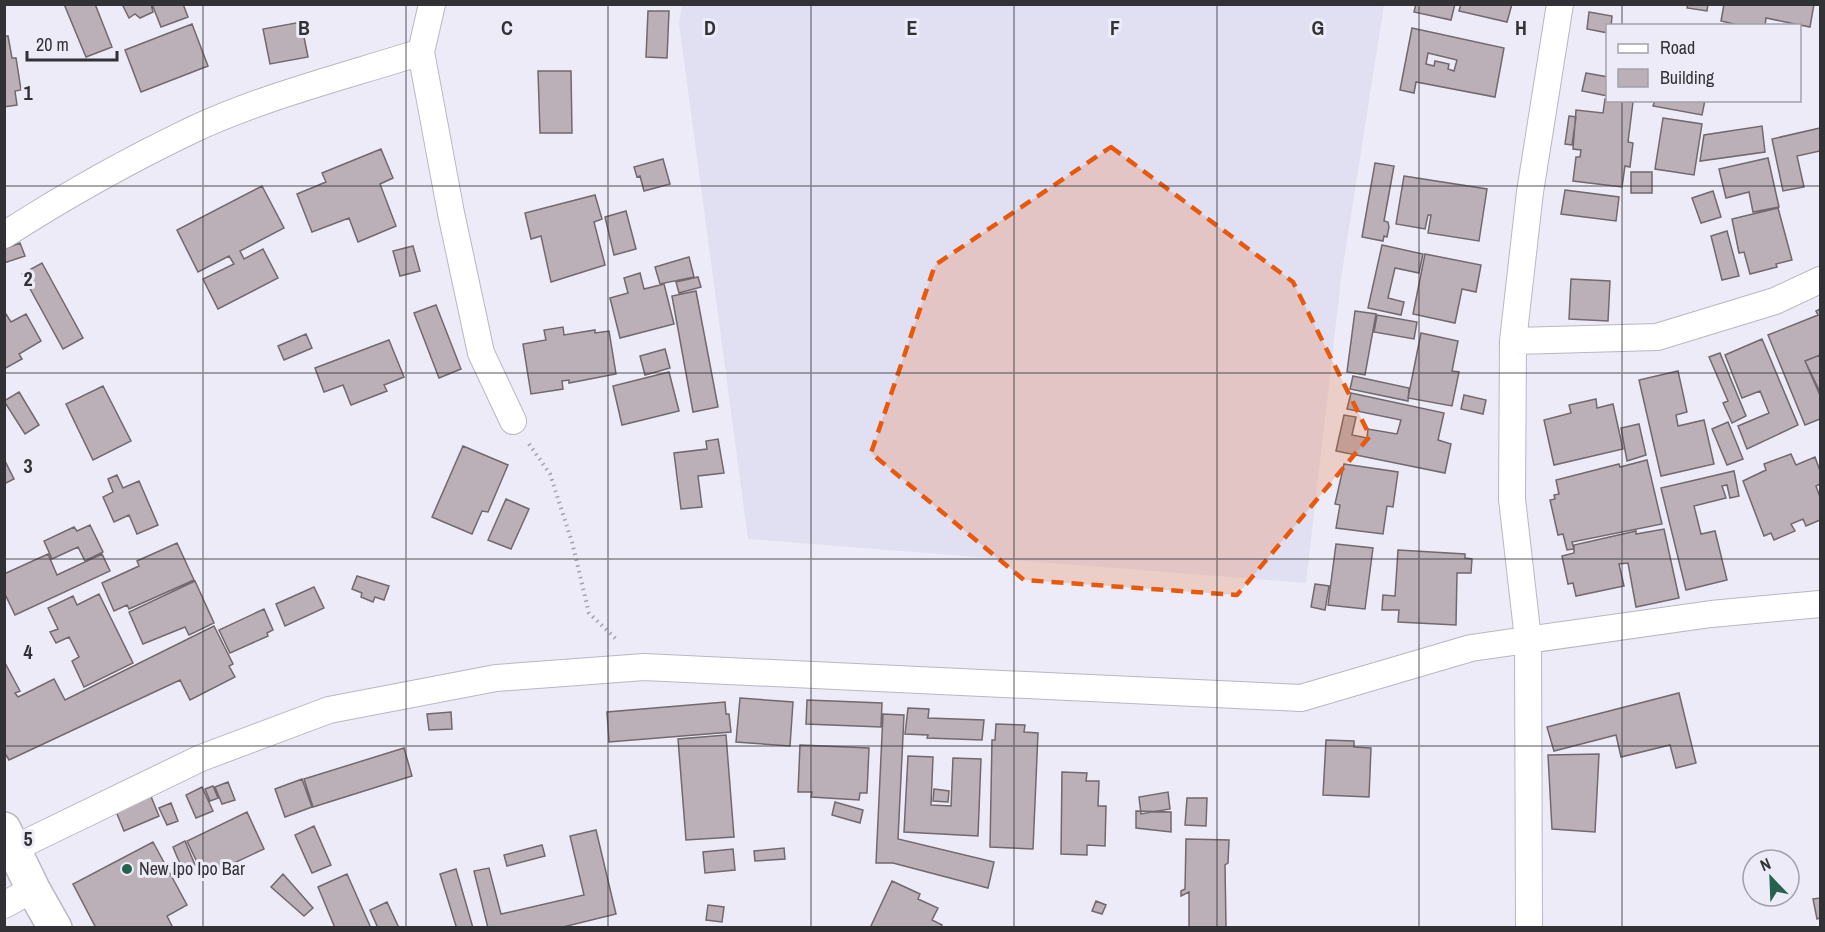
<svg xmlns="http://www.w3.org/2000/svg" width="1825" height="932" viewBox="0 0 1825 932" font-family="'Archivo Narrow',sans-serif">
	<style>
		.built { fill: #e1e0f3 }
		.building { fill: #bbb0b7; stroke: #72686e; stroke-width: 1.5; fill-rule: evenodd }
		.lines { fill: none; stroke-linecap: round; stroke-linejoin: round }
		.street-casing { stroke: #b8b7c2; stroke-width: 28 }
		.secondary-casing { stroke: #b8b7c2; stroke-width: 36 }
		.path { stroke: #a3a2ab; stroke-width: 4; stroke-dasharray: 1.5 4.5; stroke-linecap: butt }
		.street { stroke: #fff; stroke-width: 26 }
		.secondary { stroke: #fff; stroke-width: 33 }
		.marked { fill: #e8590c; fill-opacity: 0.2; stroke: #e8590c; stroke-width: 4.5; stroke-dasharray: 12 8; stroke-linejoin: round }
		.grid { fill: none; stroke: #323236; stroke-width: 1.5; stroke-opacity: 0.55 }
		.poi-dot { fill: #25634f; stroke: #ecebf7; stroke-width: 2 }
		.labels { text-anchor: middle; stroke-width: 6; stroke-linejoin: round; paint-order: stroke }
		.poi-label { font-size: 18px; fill: #323236; stroke: #ecebf7; text-anchor: start }
		.grid-label { font-size: 20px; text-anchor: middle; font-weight: bold; fill: #323236; stroke: #ecebf7; stroke-width: 6; stroke-linejoin: round; paint-order: stroke }
	</style>
	<rect width="100%" height="100%" fill="#ecebf7"/>
	<path class="built" d="M682,5H1384L1341,279L1306,583L748,539L679,23Z"/>
	<path class="building" d="M64,4H95L112,47L86,57Z
		M122,4H151L153,12L140,18L135,14L129,18Z
		M152,4H183L188,17L161,27Z
		M1416,4H1455L1451,20L1414,12Z
		M1461,4H1512L1507,22L1459,11Z
		M1688,4H1708L1707,11L1687,8Z
		M1724,4H1814L1810,27L1766,18L1765,26H1742L1721,21Z
		M648,11H669L667,58L646,57Z
		M1589,12L1612,16L1611,26H1608V33L1587,29Z
		M301,22L308,57L270,64L263,29Z
		M192,24L208,66L141,92L125,50Z
		M1412,28L1504,48L1495,97L1416,82L1414,93L1400,90ZM1428,53L1457,60L1454,71L1448,69L1449,64L1435,61L1434,66L1426,64Z
		M4,36H8L12,58H16L21,90L15,91L17,105L4,107Z
		M538,71H571L572,133H540Z
		M1586,73L1608,77V96L1582,91Z
		M1605,99L1633,102L1628,142L1633,143L1630,167L1625,166L1622,187L1573,181L1576,157H1580L1581,150L1573,149L1576,110L1603,113Z
		M1655,100H1705L1702,115L1653,106Z
		M1569,116L1576,117L1572,145L1565,144Z
		M1663,118L1702,124L1694,175L1655,169Z
		M1762,126L1765,152L1700,161L1704,135Z
		M1820,128V151L1797,156L1804,187L1783,191L1772,139Z
		M381,149L393,178L380,184L396,226L358,242L349,218L312,232L297,194L326,182L322,173Z
		M1768,158L1779,207L1753,212L1749,192L1726,198L1719,169Z
		M663,159L670,184L644,191L640,176L637,177L634,167Z
		M1375,163L1394,166L1384,221L1388,222L1389,227L1387,237L1384,236L1383,241L1362,237Z
		M1631,172H1652V193H1631Z
		M1404,176L1487,189L1479,241L1428,233L1431,215H1428L1425,229L1396,224Z
		M262,186L284,228L240,251L244,259L263,249L278,278L218,309L203,279L234,264L229,256L198,272L177,230Z
		M1565,190L1619,197L1616,221L1561,214Z
		M1713,191L1721,217L1701,223L1692,198Z
		M595,195L602,219L594,222L605,265L551,282L541,236L531,239L525,213Z
		M1778,208L1792,260L1776,264L1777,267L1750,274L1744,252L1739,253L1732,219Z
		M626,211L636,249L614,255L605,217Z
		M1727,231L1739,276L1722,280L1711,236Z
		M20,243L25,256L4,263V249Z
		M1382,245L1423,254L1419,273L1395,268L1388,298L1404,302L1401,315L1368,308Z
		M413,246L420,271L400,276L393,251Z
		M1425,254L1481,265L1476,292L1462,289L1455,323L1413,314Z
		M689,257L694,277L660,284L655,267Z
		M42,263L83,338L63,349L22,274Z
		M640,273L644,289L664,284L674,324L620,338L610,298L628,293L624,278Z
		M698,277L701,287L679,293L676,282Z
		M1571,279L1610,281L1608,321L1569,319Z
		M696,291L718,407L693,412L672,296Z
		M436,305L461,369L439,378L414,313Z
		M1820,309V355L1805,361L1820,392V419L1805,425L1768,335L1818,315L1816,311Z
		M4,311L11,322L26,314L41,341L19,354L22,359L4,369Z
		M1355,311L1376,314L1365,375L1347,372Z
		M1377,315L1417,322L1414,339L1374,332Z
		M563,327L564,335L595,330V333L609,331L616,374L569,383V380L562,381L563,389L531,394L523,344L546,340L544,330Z
		M1421,333L1458,341L1452,371L1459,372L1452,406L1408,398Z
		M306,334L312,348L284,360L278,346Z
		M1762,339L1798,425L1747,449L1738,426L1769,413L1760,391L1742,398L1725,355Z
		M389,340L404,377L384,385L387,391L351,405L343,385L324,392L315,368Z
		M665,349L670,368L645,375L640,356Z
		M1720,353L1746,416L1732,423L1723,403L1728,401L1709,357Z
		M1820,355V392L1819,393L1805,361Z
		M1678,371L1687,412L1676,415L1678,426L1704,420L1714,464L1661,476L1639,380Z
		M669,372L679,411L622,425L613,386Z
		M1353,376L1409,388L1408,401L1350,389Z
		M103,386L131,441L93,460L66,404Z
		M19,392L39,425L25,434L4,401Z
		M1351,393L1444,413L1438,440L1451,444L1445,473L1336,451L1344,415L1356,417L1352,435L1367,438L1368,429L1397,434L1401,420L1347,409Z
		M1464,395L1486,400L1483,414L1461,409Z
		M1596,399L1597,408L1613,404L1623,449L1554,465L1544,420L1571,413L1569,405Z
		M1728,422L1743,459L1727,465L1712,429Z
		M1639,424L1646,455L1627,461L1621,428Z
		M718,439L724,473L698,476L702,507L681,509L674,453L707,449L706,441Z
		M463,446L508,465L488,512L482,511L472,534L432,517Z
		M1791,454L1796,465L1815,457L1820,471V484L1816,486L1820,497V520L1806,526L1803,519L1791,524L1795,531L1774,540L1771,533L1764,536L1743,481L1766,470L1764,464Z
		M4,459L14,479L4,484Z
		M1647,460L1662,524L1572,542L1574,549L1567,550L1563,534L1558,535L1550,500L1555,499L1554,495L1559,494L1556,480L1619,464L1620,467Z
		M1344,464L1398,472L1393,507L1387,506L1383,534L1336,528L1340,505L1335,504Z
		M1734,471L1739,496L1730,498L1727,485L1722,486L1726,498L1694,506L1701,534L1715,531L1727,580L1686,590L1661,488Z
		M117,475L123,488L139,481L158,525L137,534L129,515L114,522L103,497L113,492L108,479Z
		M506,499L529,509L511,549L488,540Z
		M90,525L103,552L85,561L78,547L52,559L44,541L74,527L77,531Z
		M1664,529L1679,598L1636,607L1628,563L1619,564L1624,586L1576,596L1573,583L1568,584L1562,556L1574,553V545L1636,531V534Z
		M177,543L194,580L129,609L127,605L114,611L102,583L139,566L137,561Z
		M1336,544L1373,548L1365,609L1328,605Z
		M1398,550L1465,554V558L1472,559L1471,573H1457L1456,625L1398,622L1399,610H1382L1383,595L1395,596Z
		M48,554L57,575L102,554L110,571L15,615L4,592V574Z
		M357,576L389,586L384,600L375,597L373,602L361,597L362,593L352,589Z
		M195,581L214,623L189,635L185,627L143,644L129,612Z
		M1315,584L1329,586L1325,610L1311,607Z
		M314,587L324,608L285,626L276,604Z
		M99,594L133,663L84,687L72,661L79,657L69,637L56,643L50,632L58,629L48,608L73,596L77,605Z
		M264,609L273,630L267,633L268,636L230,653L219,630Z
		M214,626L233,664L229,666L235,677L190,700L180,680L9,760L4,752V661L20,691L15,693L18,697L54,679L65,700Z
		M1679,693L1696,763L1676,768L1670,745L1621,757L1616,735L1554,751L1547,727Z
		M740,698L793,702L790,746L736,742Z
		M807,700L882,703L881,727L806,724Z
		M725,702L726,714H729L731,732L609,742L607,712Z
		M908,708L929,709L928,718L984,720L982,740L927,738L928,735L905,734Z
		M451,712L452,729L429,730L427,714Z
		M883,714L904,715L898,839L994,862L988,888L893,863H876Z
		M996,724L1025,725L1024,732L1038,733L1033,849L990,847L992,740H995Z
		M726,735L734,837L686,840L678,739Z
		M1326,740L1354,741V747L1371,748L1369,797L1323,795Z
		M800,745L869,748L867,793H860L859,800L811,797L812,792H798Z
		M404,748L412,776L313,807L304,779Z
		M1599,754L1595,832L1552,829L1548,755Z
		M908,756L933,757L931,805L951,806L953,758L981,759L978,836L904,832Z
		M1062,772L1087,773L1086,781H1099L1098,806H1106L1105,846L1087,845V855L1061,854Z
		M302,779L312,807L285,817L275,789Z
		M228,782L235,800L222,804L215,787Z
		M213,786L218,798L210,801L205,789Z
		M202,787L213,811L196,818L186,795Z
		M934,789L949,791L948,802L933,801Z
		M1168,792L1170,809L1141,814L1139,797Z
		M150,794L159,816L124,831L115,809Z
		M1187,798H1207L1206,826L1185,825Z
		M835,802L863,810L860,823L832,815Z
		M171,803L178,821L167,825L159,808Z
		M1136,811L1171,812V832L1136,828Z
		M247,812L264,849L204,877L187,841Z
		M314,826L331,865L312,873L295,835Z
		M596,830L616,914L559,928H488L474,871L489,868L501,914L584,895L570,836Z
		M1186,839L1229,840L1228,863L1225,865L1226,928H1189V892L1181,896V891L1185,889Z
		M185,841L195,865L183,871L173,847Z
		M153,842L187,905L167,916L173,928H96L73,884Z
		M542,845L545,856L507,866L504,855Z
		M784,848L785,859L755,861L754,851Z
		M733,849L735,870L705,873L703,852Z
		M456,869L473,928H452L456,926L440,874Z
		M283,874L313,908L304,916L271,887Z
		M347,874L370,926L365,928H335L318,887Z
		M892,881L920,894L918,899L938,908L932,920L942,925L941,928H870Z
		M1820,898V918L1817,919L1813,899Z
		M1096,901L1106,905L1102,914L1092,911Z
		M387,902L399,928H378L370,910Z
		M708,905L724,907L722,922L706,920Z"/>
	<g class="lines">
		<g class="street-casing">
			<path id="street" d="M432,4L421,52L451,213L481,353L513,421
				M4,235C65,196 127,161 192,130C262,97 346,76 421,52
				M1513,341L1657,337L1775,301L1820,280
				M15,848L201,758L329,710L496,678L644,667L1301,698L1471,648L1711,614L1820,604
				M4,905L33,889
				M1529,928L1528,639L1512,499L1513,341L1530,192L1560,4"/>
		</g>
		<g class="secondary-casing">
			<path id="secondary" d="M4,829L33,889L55,928"/>
		</g>
		<path class="path" d="M529,444L550,474L572,542L589,613L617,640"/>
		<use href="#street" class="street"/>
		<use href="#secondary" class="secondary"/>
	</g>
	<path class="marked" d="M1111,147L1293,282L1370,436L1237,595L1024,580L871,453L935,265Z"/>
	<path class="grid" d="M203,4V928M406,4V928M608,4V928M811,4V928M1014,4V928M1217,4V928M1419,4V928M1622,4V26M1622,100V928M4,186H1820M4,373H1820M4,559H1820M4,746H1820"/>
	<circle class="poi-dot" cx="127" cy="869" r="6"/>
	<g class="labels">
		<g class="poi-label">
			<text x="139" y="875">New Ipo Ipo Bar</text>
		</g>
	</g>
	<g class="grid-label">
		<text x="304" y="35">B</text>
		<text x="507" y="35">C</text>
		<text x="710" y="35">D</text>
		<text x="912" y="35">E</text>
		<text x="1115" y="35">F</text>
		<text x="1318" y="35">G</text>
		<text x="1521" y="35">H</text>
		<text x="28" y="100">1</text>
		<text x="28" y="286">2</text>
		<text x="28" y="473">3</text>
		<text x="28" y="659">4</text>
		<text x="28" y="846">5</text>
	</g>
	<rect width="1825" height="932" fill="none" stroke="#323236" stroke-width="12"/>
	<rect x="1606" y="24" width="195" height="78" fill="#ecebf7" stroke="#a2a1aa" stroke-width="1.5"/>
	<rect x="1618" y="44" width="30" height="9" fill="#ffffff" stroke="#a2a1aa" stroke-width="1.5"/>
	<text x="1660" y="54" font-size="18" fill="#323236">Road</text>
	<rect x="1618" y="69" width="30" height="18" fill="#bbb0b7" stroke="#a2a1aa" stroke-width="1.5"/>
	<text x="1660" y="84" font-size="18" fill="#323236">Building</text>
	<g transform="translate(1771 878) rotate(337)"><circle r="28" fill="#ecebf7" stroke="#a2a1aa" stroke-width="1.5"/>
	<path d="M0-4.5L10 22L0 15L-10 22Z" fill="#25634f"/>
	<text y="-9" font-size="16" font-weight="bold" text-anchor="middle" fill="#323236">N</text>
	</g>
	<path d="M27 51v9h90v-9" fill="none" stroke="#323236" stroke-width="3"/>
	<text x="36" y="51" font-size="18" fill="#323236" stroke="#ecebf7" stroke-width="4.5" paint-order="stroke">20 m</text>
</svg>
